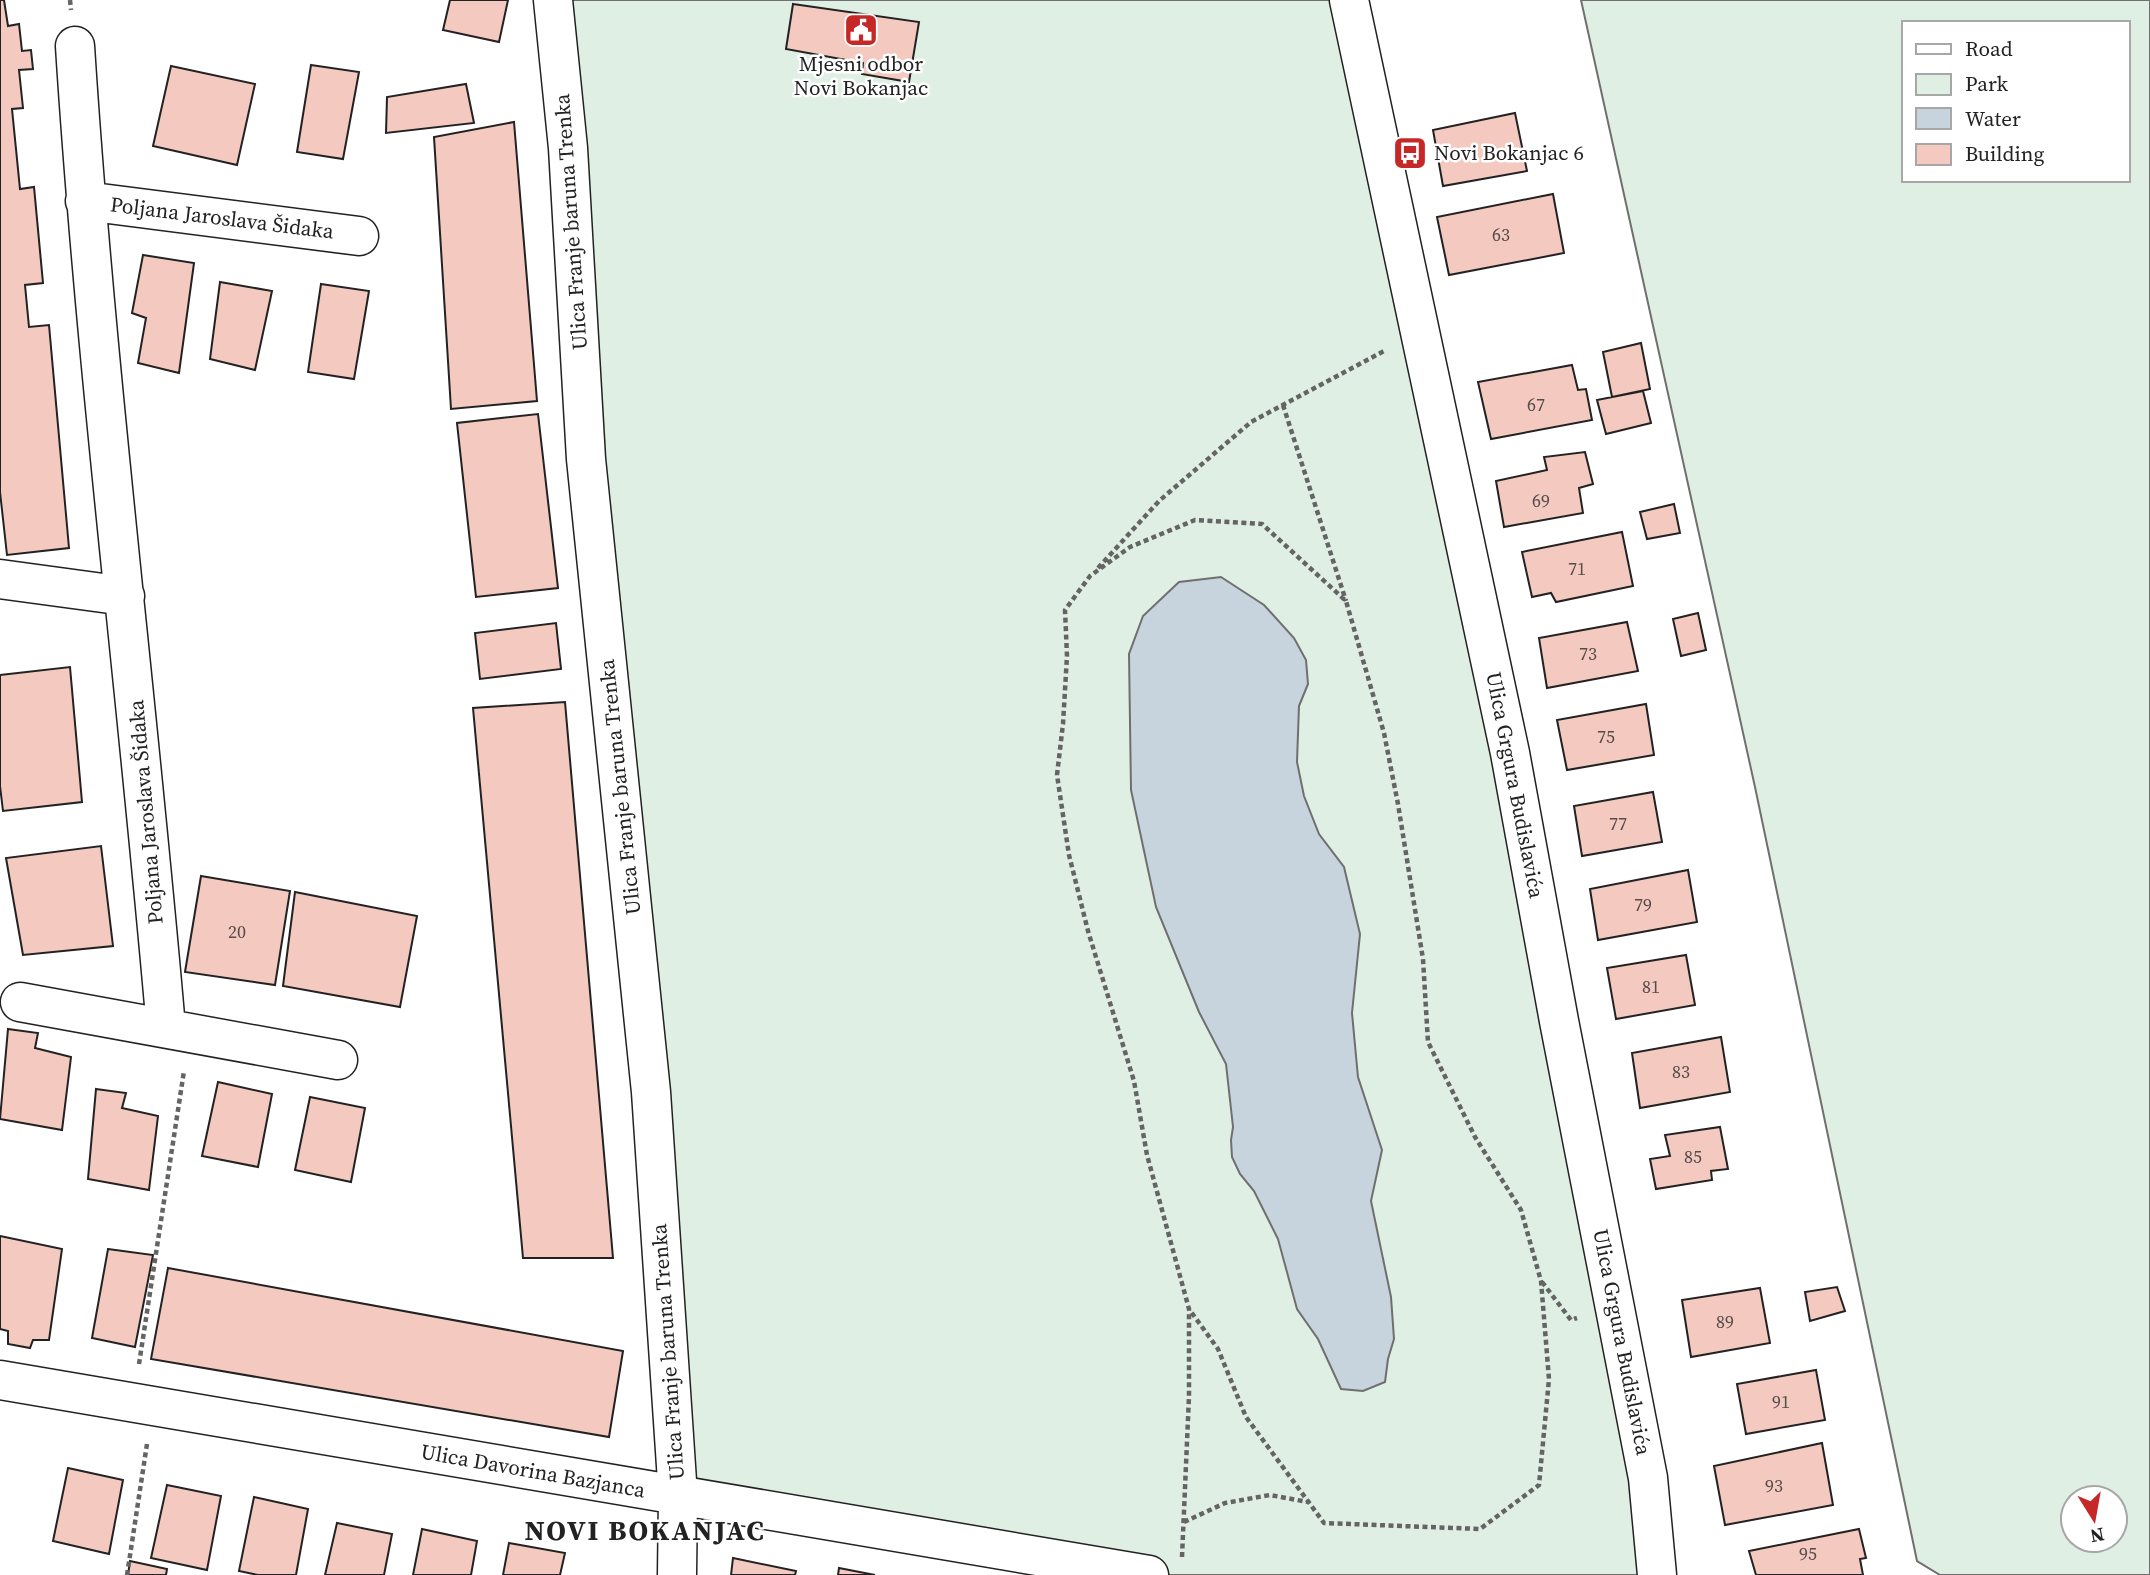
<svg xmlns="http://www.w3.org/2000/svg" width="2150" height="1575" viewBox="0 0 2150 1575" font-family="'Source Serif 4',serif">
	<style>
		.green { fill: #e0efe3; stroke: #6f6f6f; stroke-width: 2; fill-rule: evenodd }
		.water { fill: #c7d3dd; stroke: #6f6f6f; stroke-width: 2 }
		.building { fill: #f3c9c0; stroke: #222; stroke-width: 2 }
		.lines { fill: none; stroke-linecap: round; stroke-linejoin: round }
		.minor-casing { stroke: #222; stroke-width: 41 }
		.path { stroke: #646464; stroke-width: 4.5; stroke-dasharray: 5 3.5; stroke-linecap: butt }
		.minor { stroke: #fff; stroke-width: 38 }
		.labels { text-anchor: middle; stroke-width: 5; stroke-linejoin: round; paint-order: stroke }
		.number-label { font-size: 18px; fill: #564c4a }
		.poi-label { font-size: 21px; fill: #222; stroke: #fff }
		.street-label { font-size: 21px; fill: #222; stroke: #fff }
		.district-label { font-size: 28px; font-weight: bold; letter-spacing: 2px; fill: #222; stroke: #fff }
	</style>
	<rect width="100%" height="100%" fill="#fff"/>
	<path class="green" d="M552,0H1349L1657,1575H1149L678,1496Z
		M1581,0H2150V1575H1940L1917,1561L1755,787ZM1903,23H2127V180H1903ZM2115,1498V1540H2073V1498Z"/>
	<path class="water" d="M1221,577L1264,605L1294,638L1306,660L1308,684L1299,706L1297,762L1304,796L1319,834L1344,867L1360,934L1352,1013L1358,1077L1382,1150L1371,1201L1391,1297L1394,1339L1388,1359L1385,1382L1363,1391L1341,1389L1318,1339L1297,1309L1278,1239L1254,1191L1240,1174L1232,1157L1231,1140L1233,1127L1226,1064L1199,1012L1156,907L1131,790L1129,654L1143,616L1179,582Z"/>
	<path class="building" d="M0,0H4L8,26L19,24L22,51L31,50L33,69L19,70L23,108L12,109L20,189L34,187L43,283L25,285L29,327L49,325L69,548L7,555L0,492Z
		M450,0H508L499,42L443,30Z
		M793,4L919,22L909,82L862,74L863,63L786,49Z
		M311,65L359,72L343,159L297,152Z
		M171,66L255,84L237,165L153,146Z
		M466,84L474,123L386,133L387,97Z
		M1515,113L1527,171L1443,186L1433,130Z
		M514,122L537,401L451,409L434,137Z
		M1553,194L1564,253L1449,275L1437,217Z
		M143,255L194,263L179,373L138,363L146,318L132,313Z
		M220,282L272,291L255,370L210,359Z
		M321,284L369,291L354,379L308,372Z
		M1641,343L1650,389L1612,397L1603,352Z
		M1572,365L1578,390L1586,389L1592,420L1491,439L1478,382Z
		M1643,391L1651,423L1606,434L1597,400Z
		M538,414L558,588L476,597L457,423Z
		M1585,452L1593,484L1579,488L1583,513L1504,527L1496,481L1547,470L1544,457Z
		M1674,504L1680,533L1647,539L1640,512Z
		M1622,532L1633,586L1556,602L1551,593L1532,597L1522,552Z
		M1698,613L1706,650L1681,656L1673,619Z
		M1627,622L1638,671L1547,688L1539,638Z
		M556,623L561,669L480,679L475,633Z
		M70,667L82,802L3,811L0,786V675Z
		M565,702L613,1258H523L473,708Z
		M1646,704L1654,755L1567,770L1557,720Z
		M1653,792L1662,842L1582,856L1574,806Z
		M101,846L113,946L23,955L6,858Z
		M1688,870L1697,922L1598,940L1590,889Z
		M201,876L290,891L275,985L185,972Z
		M295,892L417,916L400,1007L283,986Z
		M1686,955L1695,1005L1616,1019L1607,968Z
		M8,1029L38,1033L35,1048L71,1057L62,1130L0,1119Z
		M1721,1037L1730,1092L1640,1108L1632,1053Z
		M218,1082L272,1094L258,1167L202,1156Z
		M96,1089L126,1093L122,1108L158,1116L149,1190L88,1179Z
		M310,1097L365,1108L351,1182L295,1170Z
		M1720,1127L1728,1169L1711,1171L1712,1180L1656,1189L1650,1159L1670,1156L1665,1135Z
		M0,1236L62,1249L49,1340H33L30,1348L8,1344V1331L0,1329Z
		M108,1249L153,1255L135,1347L92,1338Z
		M168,1268L623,1351L609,1437L151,1359Z
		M1837,1287L1845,1311L1810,1321L1805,1292Z
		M1760,1288L1770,1343L1691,1357L1682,1300Z
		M1816,1370L1825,1420L1746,1434L1737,1384Z
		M1822,1443L1833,1505L1725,1525L1714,1466Z
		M68,1468L123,1480L109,1554L53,1541Z
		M167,1485L221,1496L207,1570L151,1558Z
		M254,1497L308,1509L296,1575H258L239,1571Z
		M337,1523L392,1534L384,1575H325Z
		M422,1529L477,1541L471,1575H413Z
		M1859,1529L1866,1558L1860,1559L1863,1575H1756L1749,1551Z
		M509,1543L565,1553L560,1575H503Z
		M733,1558L796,1571L795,1575H731Z
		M130,1561L167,1569L166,1575H128Z
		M839,1568L875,1575H838Z"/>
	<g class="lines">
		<g class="minor-casing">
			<path id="minor" d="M553,0L568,148L586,459L651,1092L678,1496L677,1575
				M1349,0L1510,753L1559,1021L1648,1478L1657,1575
				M75,46C96,374 138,700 166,1028
				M85,201L359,236
				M0,579L125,596
				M20,1002L338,1060
				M0,1380L1149,1575"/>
		</g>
		<path class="path" d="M70,0L71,10
			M1283,405L1346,601
			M1098,568L1159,501L1251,422L1384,351
			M1542,1282L1571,1320L1577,1318
			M139,1364L184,1071
			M1184,1522L1225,1503L1270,1495L1308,1502
			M1182,1557L1189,1396V1309L1147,1155L1134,1081L1088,931L1069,855L1057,775L1063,724L1067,656L1065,610L1090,576L1130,547L1195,520L1262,524L1346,601L1384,733L1398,804L1423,959L1428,1042L1475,1137L1521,1210L1541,1281L1549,1379L1539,1485L1480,1529L1324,1523L1246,1417L1218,1349L1189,1309
			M127,1575L147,1444"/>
		<use href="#minor" class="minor"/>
	</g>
	<defs>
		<g id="civic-square" transform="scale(1.75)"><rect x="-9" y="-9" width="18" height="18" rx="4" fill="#c62828" stroke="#fff"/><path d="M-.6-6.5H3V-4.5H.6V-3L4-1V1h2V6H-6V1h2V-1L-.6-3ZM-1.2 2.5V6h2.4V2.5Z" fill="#fff"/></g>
		<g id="bus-square" transform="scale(1.75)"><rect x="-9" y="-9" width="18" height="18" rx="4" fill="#c62828" stroke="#fff"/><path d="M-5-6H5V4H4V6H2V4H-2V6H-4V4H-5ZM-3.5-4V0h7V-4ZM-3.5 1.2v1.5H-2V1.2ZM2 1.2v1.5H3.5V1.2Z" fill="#fff"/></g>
	</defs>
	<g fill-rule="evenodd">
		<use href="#civic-square" x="861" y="30"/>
		<use href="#bus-square" x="1410" y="153"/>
	</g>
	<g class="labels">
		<g class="number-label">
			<text x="1501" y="241">63</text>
			<text x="1536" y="411">67</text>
			<text x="1541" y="507">69</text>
			<text x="1577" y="575">71</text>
			<text x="1588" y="660">73</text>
			<text x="1606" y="743">75</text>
			<text x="1618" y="830">77</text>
			<text x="1643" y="911">79</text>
			<text x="237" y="938">20</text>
			<text x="1651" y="993">81</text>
			<text x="1681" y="1078">83</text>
			<text x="1693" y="1163">85</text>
			<text x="1725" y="1328">89</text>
			<text x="1781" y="1408">91</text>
			<text x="1774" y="1492">93</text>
			<text x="1808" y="1560">95</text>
		</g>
		<g class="poi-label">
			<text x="861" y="71">Mjesni odbor<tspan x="861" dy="24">Novi Bokanjac</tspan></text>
			<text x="1434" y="160" text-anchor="start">Novi Bokanjac 6</text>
		</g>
		<g class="street-label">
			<text transform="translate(222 218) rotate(7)" y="7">Poljana Jaroslava Šidaka</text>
			<text transform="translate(571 222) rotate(-94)" y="7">Ulica Franje baruna Trenka</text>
			<text transform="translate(1515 785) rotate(79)" y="7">Ulica Grgura Budislavića</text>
			<text transform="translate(620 787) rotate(-96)" y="7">Ulica Franje baruna Trenka</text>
			<text transform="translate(146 812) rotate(-95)" y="7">Poljana Jaroslava Šidaka</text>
			<text transform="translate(1622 1342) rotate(79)" y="7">Ulica Grgura Budislavića</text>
			<text transform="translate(668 1352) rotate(-94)" y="7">Ulica Franje baruna Trenka</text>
			<text transform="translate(533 1471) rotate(10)" y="7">Ulica Davorina Bazjanca</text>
		</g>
		<g class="district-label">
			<text x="645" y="1540">NOVI BOKANJAC</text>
		</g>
	</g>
	<rect x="1902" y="21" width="228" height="161" fill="#ffffff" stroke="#a7a7a7" stroke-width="2"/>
	<rect x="1916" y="44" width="35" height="10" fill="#ffffff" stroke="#a7a7a7" stroke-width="2"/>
	<text x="1965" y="56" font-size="21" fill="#222222">Road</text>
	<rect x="1916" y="74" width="35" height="21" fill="#e0efe3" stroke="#a7a7a7" stroke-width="2"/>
	<text x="1965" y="91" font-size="21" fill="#222222">Park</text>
	<rect x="1916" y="108" width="35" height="21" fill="#c7d3dd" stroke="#a7a7a7" stroke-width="2"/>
	<text x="1965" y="126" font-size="21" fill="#222222">Water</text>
	<rect x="1916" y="144" width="35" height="21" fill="#f3c9c0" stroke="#a7a7a7" stroke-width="2"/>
	<text x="1965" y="161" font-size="21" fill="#222222">Building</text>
	<g transform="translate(2094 1519) rotate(169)"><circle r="33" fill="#ffffff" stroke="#a7a7a7" stroke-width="2"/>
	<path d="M0-5L12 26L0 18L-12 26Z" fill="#c62828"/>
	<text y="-10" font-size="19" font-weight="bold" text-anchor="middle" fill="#222222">N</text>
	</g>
</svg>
